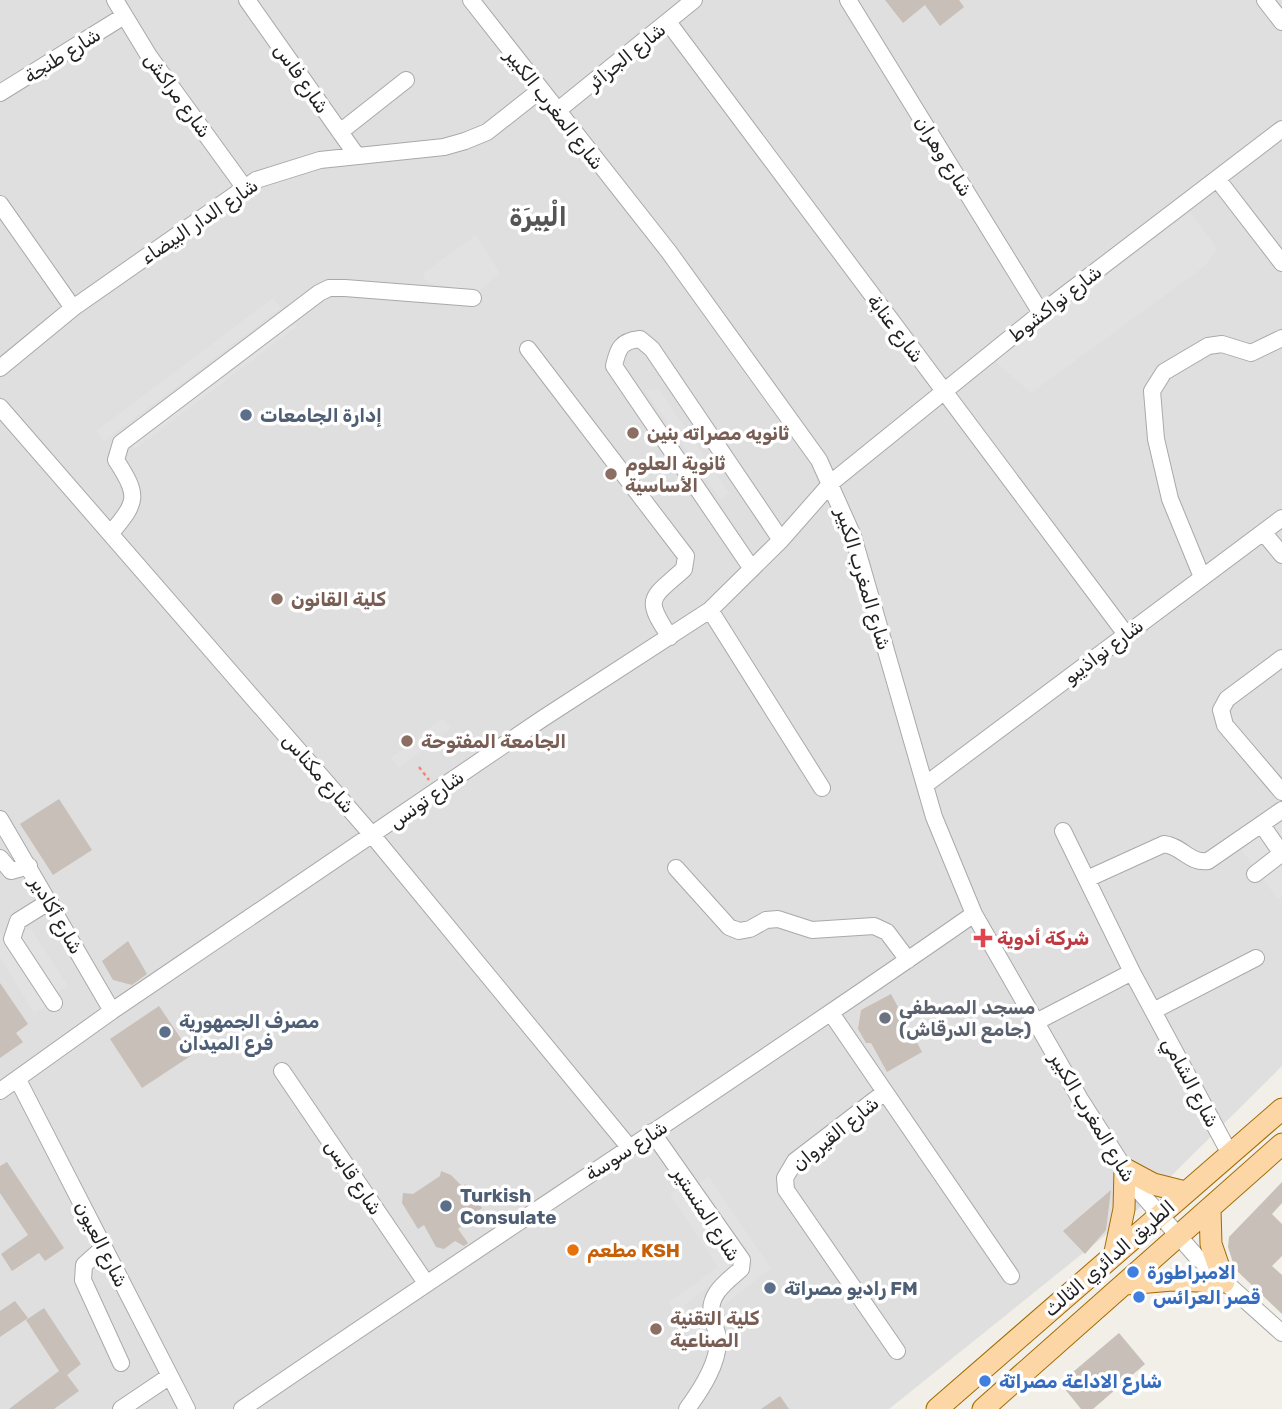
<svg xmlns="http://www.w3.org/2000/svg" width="1282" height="1409" viewBox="0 0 1282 1409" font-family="Rubik,Vazirmatn,sans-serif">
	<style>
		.residential { fill: #e0dfdf }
		.parking { fill: #e2e2e2 }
		.building { fill: #c7bfb8 }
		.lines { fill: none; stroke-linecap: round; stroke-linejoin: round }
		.minor-casing { stroke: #a9a9a9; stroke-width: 18 }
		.major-casing { stroke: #a06b00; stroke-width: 23 }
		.path { stroke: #fa8072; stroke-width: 2.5; stroke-dasharray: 3.5 3.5; stroke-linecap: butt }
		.minor { stroke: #fff; stroke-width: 16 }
		.major { stroke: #fcd6a4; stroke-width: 21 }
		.service-dot { fill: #5c6f8a; stroke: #fff; stroke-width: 2.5 }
		.education-dot { fill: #8d6e63; stroke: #fff; stroke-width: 2.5 }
		.health-dot { fill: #e0444e; stroke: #fff; stroke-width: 2.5 }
		.worship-dot { fill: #6b7280; stroke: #fff; stroke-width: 2.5 }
		.food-dot { fill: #e8710a; stroke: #fff; stroke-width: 2.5 }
		.shop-dot { fill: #3f7fe0; stroke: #fff; stroke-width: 2.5 }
		.labels { text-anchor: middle; stroke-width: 7; stroke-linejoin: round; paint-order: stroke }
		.street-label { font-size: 19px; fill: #222; stroke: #fff }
		.service-label { font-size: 19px; font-weight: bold; fill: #4e5e75; stroke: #fff; text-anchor: start }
		.education-label { font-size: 19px; font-weight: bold; fill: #785e54; stroke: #fff; text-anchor: start }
		.health-label { font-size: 19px; font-weight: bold; fill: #be3a42; stroke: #fff; text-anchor: start }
		.worship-label { font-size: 19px; font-weight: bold; fill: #5b616d; stroke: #fff; text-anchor: start }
		.food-label { font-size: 19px; font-weight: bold; fill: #c56008; stroke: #fff; text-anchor: start }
		.shop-label { font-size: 19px; font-weight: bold; fill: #366cbe; stroke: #fff; text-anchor: start }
		.district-label { font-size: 26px; font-weight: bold; fill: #555; stroke: #fff }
	</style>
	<rect width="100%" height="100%" fill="#f2efe9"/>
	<path class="residential" d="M0,0H1282V1066L1138,1209L889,1409H0Z"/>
	<path class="parking" d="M1190,212L1217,248L1205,266L1031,393L994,360Z
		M476,235L500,274L478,291L428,283L422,274Z
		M273,298L281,308L104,441L96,431Z
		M290,319L296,327L135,449L129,441Z
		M659,389L729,493L721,500L645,390Z
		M442,718L451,728L399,768L391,758Z
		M1282,814V896L1278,899L1240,848Z
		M30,928L68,986L53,995L16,937Z
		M0,932L46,1006L34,1013L0,957Z
		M708,1176L771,1268L723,1306L717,1297L753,1266L698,1185Z
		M681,1186L733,1268L684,1305L705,1338L696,1344L669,1302L718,1267L670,1194Z"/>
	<path class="building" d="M885,0H959L964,7L940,26L925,5L903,23Z
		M59,799L92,850L53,875L20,824Z
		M128,941L147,974L132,985L113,980L102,961Z
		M0,983L28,1024L16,1033L23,1042L0,1058Z
		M891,994L922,1052L887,1072L871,1043H866L858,1029L861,1010Z
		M159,1006L192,1055L142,1088L110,1039Z
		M7,1162L64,1248L45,1261L39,1253L12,1271L1,1254L28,1235L0,1193V1166Z
		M441,1171L451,1175L463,1187L465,1184L482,1208L458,1229L468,1243L464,1246L455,1241L444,1249L436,1247L424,1225L418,1229L402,1203L403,1193L413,1194L440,1176Z
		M1282,1182V1203L1272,1214L1282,1224V1256L1272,1266L1282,1275V1314L1235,1269L1228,1247L1229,1237Z
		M1111,1190L1106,1230L1085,1254L1063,1231Z
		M15,1301L28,1318L0,1337V1311Z
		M44,1308L81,1364L67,1375L79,1391L54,1409H9L59,1371L26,1320Z
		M1119,1333L1145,1364L1093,1409H1081L1060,1383Z
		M780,1396L789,1409H761Z"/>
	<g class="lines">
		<g class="minor-casing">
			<path id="minor" d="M115,0L149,56L244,187
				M247,0L357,156
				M471,0L669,252L819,460L853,536L934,817L974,914L1080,1099L1139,1191L1196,1256L1282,1333
				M848,0L1041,313
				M1265,0L1282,22
				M668,22L1125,633
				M0,93L124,16
				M557,111L694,0
				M340,132L406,80
				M1218,180L1282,263
				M0,204L73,308
				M528,349L686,556L684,569C651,599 643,597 670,637
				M0,368L73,308L256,180L320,160L444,147L465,141L487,132L539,91
				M0,407L373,836L629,1147
				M111,533C138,501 139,496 116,460L121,443L319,293L329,288H345L473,298
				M1264,533L1282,555
				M752,569L614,366C618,348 621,341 640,339L652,349L781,540
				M1202,577L1170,499L1156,439L1152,391L1164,372L1208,346L1222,344L1251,353L1282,338
				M710,610L822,788
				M1282,658L1227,699L1221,710L1225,725L1282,792
				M925,785L1282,518
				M0,819L112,1011
				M1262,825L1282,854
				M1063,831L1132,972L1230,1154
				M0,858L11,871L29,866
				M676,868L729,927L739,931L750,929L766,920L778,919L812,930L874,926L887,932L908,960
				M1255,874L1282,853
				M1087,879L1164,844C1182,846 1190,864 1208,861L1282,810
				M50,901L18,921L12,939L54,1003
				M1153,1011L1256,958
				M831,1013L1011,1276
				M1036,1022L1132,972
				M282,1071L426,1283
				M18,1080L187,1409
				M0,1091L112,1011L542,719L710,610L781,540L832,482L1041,313L1282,129
				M885,1092L795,1161L785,1178L786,1190L897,1351
				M652,1132L742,1260L741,1269C726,1282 707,1295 712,1317C713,1324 718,1332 718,1339C719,1363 701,1390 687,1409
				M104,1247L84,1265L83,1280L121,1363
				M121,1409L170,1376
				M242,1409C485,1242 733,1082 974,914"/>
		</g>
		<g class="major-casing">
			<path id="major" d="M1125,1169L1153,1184L1185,1192
				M1115,1252L1124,1209L1125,1169
				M1126,1284L1172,1280L1224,1282L1211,1244L1210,1209
				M937,1409L1282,1109
				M983,1409L1282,1144"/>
		</g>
		<path class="path" d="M419,767L429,780"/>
		<use href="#minor" class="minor"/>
		<use href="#major" class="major"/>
	</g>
	<g class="service-dot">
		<circle cx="246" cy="415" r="7"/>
		<circle cx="165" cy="1032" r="7"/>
		<circle cx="446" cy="1206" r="7"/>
		<circle cx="770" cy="1288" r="7"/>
	</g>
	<g class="education-dot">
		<circle cx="633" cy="433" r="7"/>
		<circle cx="611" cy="474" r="7"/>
		<circle cx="277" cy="599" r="7"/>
		<circle cx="407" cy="741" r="7"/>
		<circle cx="656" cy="1329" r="7"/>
	</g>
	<path class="health-dot" d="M979.5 927.5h7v7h7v7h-7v7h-7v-7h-7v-7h7z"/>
	<circle class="worship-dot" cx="885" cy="1018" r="7"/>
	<circle class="food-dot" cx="573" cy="1250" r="7"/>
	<g class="shop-dot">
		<circle cx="1133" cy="1272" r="7"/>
		<circle cx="1139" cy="1297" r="7"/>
		<circle cx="985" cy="1381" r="7"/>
	</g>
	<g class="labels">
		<g class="street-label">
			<text transform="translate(62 55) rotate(-32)" y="7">شارع طنجة</text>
			<text transform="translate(626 56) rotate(-39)" y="7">شارع الجزائر</text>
			<text transform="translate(302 78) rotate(55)" y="7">شارع فاس</text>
			<text transform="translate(178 95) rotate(54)" y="7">شارع مراكش</text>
			<text transform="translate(555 109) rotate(52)" y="7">شارع المغرب الكبير</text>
			<text transform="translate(944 156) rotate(58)" y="7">شارع وهران</text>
			<text transform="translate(199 221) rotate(-34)" y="7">شارع الدار البيضاء</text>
			<text transform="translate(1055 303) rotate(-38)" y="7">شارع نواكشوط</text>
			<text transform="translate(896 328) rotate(53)" y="7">شارع عنابة</text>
			<text transform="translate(864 579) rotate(73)" y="7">شارع المغرب الكبير</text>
			<text transform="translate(1103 651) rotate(-37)" y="7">شارع نواذيبو</text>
			<text transform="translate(319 773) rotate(49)" y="7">شارع مكناس</text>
			<text transform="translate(426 799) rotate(-35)" y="7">شارع تونس</text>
			<text transform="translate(57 915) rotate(60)" y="7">شارع أكادير</text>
			<text transform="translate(1191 1082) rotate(62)" y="7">شارع الشامي</text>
			<text transform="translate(1093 1117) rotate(59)" y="7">شارع المغرب الكبير</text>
			<text transform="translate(835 1133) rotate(-39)" y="7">شارع القيروان</text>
			<text transform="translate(626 1150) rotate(-33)" y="7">شارع سوسة</text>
			<text transform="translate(354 1177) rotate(56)" y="7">شارع قابس</text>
			<text transform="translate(707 1214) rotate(57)" y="7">شارع المنستير</text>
			<text transform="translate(102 1244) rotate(63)" y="7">شارع العيون</text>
			<text transform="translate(1109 1258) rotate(-41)" y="7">الطريق الدائري الثالث</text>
		</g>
		<g class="service-label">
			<text x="260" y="422">إدارة الجامعات</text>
			<text x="179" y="1028">مصرف الجمهورية<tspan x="179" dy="22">فرع الميدان</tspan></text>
			<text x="460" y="1202">Turkish<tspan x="460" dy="22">Consulate</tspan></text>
			<text x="784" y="1295">راديو مصراتة FM</text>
		</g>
		<g class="education-label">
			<text x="647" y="440">ثانويه مصراته بنين</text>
			<text x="625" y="470">ثانوية العلوم<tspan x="625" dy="22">الأساسية</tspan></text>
			<text x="291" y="606">كلية القانون</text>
			<text x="421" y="748">الجامعة المفتوحة</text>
			<text x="670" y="1325">كلية التقنية<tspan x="670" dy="22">الصناعية</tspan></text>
		</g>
		<g class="health-label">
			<text x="997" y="945">شركة أدوية</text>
		</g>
		<g class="worship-label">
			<text x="899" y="1014">مسجد المصطفى<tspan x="899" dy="22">(جامع الدرقاش)</tspan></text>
		</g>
		<g class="food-label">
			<text x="587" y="1257">مطعم KSH</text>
		</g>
		<g class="shop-label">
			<text x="1147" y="1279">الامبراطورة</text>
			<text x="1153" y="1304">قصر العرائس</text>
			<text x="999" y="1388">شارع الاداعة مصراتة</text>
		</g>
		<g class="district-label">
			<text x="538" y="226">الْبِيرَة</text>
		</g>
	</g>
</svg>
